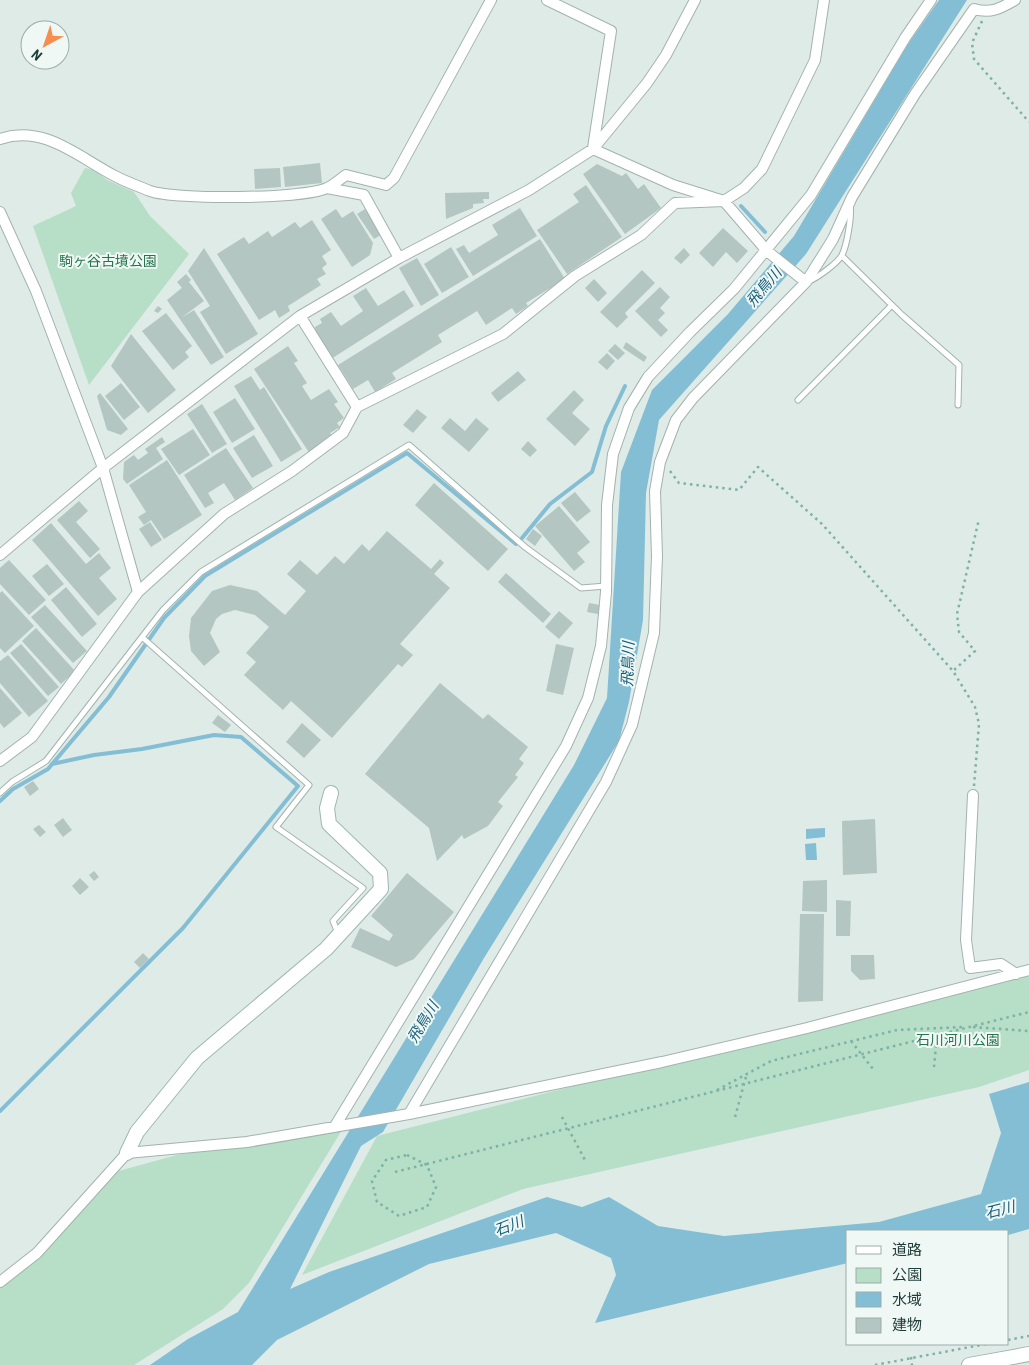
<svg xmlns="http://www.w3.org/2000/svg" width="1029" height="1365" viewBox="0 0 1029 1365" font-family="'Roboto Condensed','Noto Sans JP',sans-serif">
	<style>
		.green { fill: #b7dec6 }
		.water { fill: #84bed4 }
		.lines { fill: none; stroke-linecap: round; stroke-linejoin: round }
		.stream { stroke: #84bed4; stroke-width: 4 }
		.building { fill: #b4c6c1 }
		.lane-casing { stroke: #a2b3af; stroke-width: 7 }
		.street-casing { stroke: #a2b3af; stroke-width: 12 }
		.secondary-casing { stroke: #9db8b1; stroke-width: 16 }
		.path { stroke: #7eb1a7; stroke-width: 2.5; stroke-dasharray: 2.5 4; stroke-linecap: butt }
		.lane { stroke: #fff; stroke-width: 5 }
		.street { stroke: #fff; stroke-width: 10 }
		.secondary { stroke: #fff; stroke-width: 14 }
		.labels { text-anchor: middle; stroke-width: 4; stroke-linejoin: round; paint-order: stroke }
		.park-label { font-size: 14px; fill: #27754f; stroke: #f0f8f5 }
		.water-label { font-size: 15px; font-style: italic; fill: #175e7b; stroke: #f0f8f5 }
	</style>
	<rect width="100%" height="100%" fill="#dfebe7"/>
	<path class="green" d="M85,168L95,170L107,180L134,192L150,216L189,254L89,385L33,226L76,206L71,193Z
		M1029,970V1070L979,1087L523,1189L302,1275L377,1136Z
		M342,1130L249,1283L223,1309L134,1365H0V1287L30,1265L55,1241L115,1172L177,1155Z"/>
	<path class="water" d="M939,0H967L806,254L659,420L646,493L643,620L629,702L619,741L484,958L383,1132L361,1146L290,1289L329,1272L547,1197L582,1207L609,1197L658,1226L724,1236L879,1222L981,1194L1001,1133L989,1094L1029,1082V1229L1008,1235V1231H848V1263L595,1323L616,1275L611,1258L556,1233L429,1264L277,1340L252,1365H150L188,1339L238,1312L574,765L607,698L621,472L652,390L728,314L794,236L906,47Z
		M825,828V837L806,839V829Z
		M816,843L817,860H806L805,844Z"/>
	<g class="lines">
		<path class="stream" d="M741,206L765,232
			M522,538L550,504L592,472L606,426L625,386
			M0,801L13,789L48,769L109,697L164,618L205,576L407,453L516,544
			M0,1111L183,928L298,786L241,737L214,735L142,749L94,755L52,764"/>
	</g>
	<path class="building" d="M320,163L322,183L285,187L283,167Z
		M597,164L622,176L626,173L638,189L644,184L661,208L625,234L583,174Z
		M280,168L281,187L255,189L254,169Z
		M586,185L622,237L567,274L537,230L579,202L573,194Z
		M489,192V199H483L484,203L473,204V208L446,219L445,193Z
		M520,208L537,236L473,276L456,249L464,245L469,253L498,235L492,225Z
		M336,209L342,218L353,211L373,243L370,255L352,267L321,219Z
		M365,209L381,235L374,239L357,214Z
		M312,220L331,250L322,256L327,264L322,268L326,274L317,279L321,285L288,306L290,311L279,318L275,310L259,320L217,254L244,237L249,244L268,231L272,237L295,222L300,228Z
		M723,228L748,251L737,263L726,252L713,267L699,253Z
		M540,239L565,279L526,303L528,306L516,314L512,308L486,325L477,311L438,335L442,342L392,373L396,379L375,392L368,380L353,389L338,365Z
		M451,247L469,277L442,293L424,264Z
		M204,248L258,334L226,354L200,312L210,306L188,271Z
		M684,248L690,255L681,264L674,258Z
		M417,258L439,295L421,306L399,268Z
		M642,270L655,283L625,313L628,317L617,328L600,312Z
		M186,274L191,280L182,288L177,282Z
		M594,279L607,293L598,302L585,288Z
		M189,282L204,301L181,318L194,310L224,357L211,365L167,300Z
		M660,287L670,297L660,308L665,313L658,320L668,330L661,337L635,311Z
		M366,288L378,306L404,290L414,306L331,359L316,336L315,327L322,323L320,319L331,312L341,326L363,311L353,296Z
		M158,306L162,309L158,313L154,311Z
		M166,313L192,346L185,352L189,357L173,370L142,331Z
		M131,334L176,390L148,413L111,366Z
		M626,342L647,357L644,362L623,348Z
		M615,344L625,353L618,360L608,351Z
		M288,346L298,361L294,363L307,383L302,386L311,400L329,389L338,402L334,404L344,418L337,423L340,427L330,433L334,438L310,454L254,369Z
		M607,353L615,361L607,370L598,362Z
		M518,371L526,380L498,402L491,393Z
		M251,376L260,390L264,387L302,449L281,462L234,386Z
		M121,383L140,407L124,420L105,396Z
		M574,390L584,400L572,413L590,429L575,446L546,419Z
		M100,393L128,429L121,435L107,430L97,396Z
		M235,398L255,429L232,443L213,412Z
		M202,404L227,444L212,453L187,414Z
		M417,409L427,417L413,433L403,425Z
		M450,418L465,431L476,418L489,429L469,452L441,428Z
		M193,429L210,455L179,475L161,449Z
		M254,435L273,466L252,478L233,448Z
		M162,437L165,442L156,448L163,459L127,484L123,479L124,462L134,455L138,460L148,453L145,449Z
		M528,441L537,450L530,457L521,449Z
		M226,448L253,488L235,500L224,483L208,493L214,503L205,508L184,475Z
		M167,460L202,515L164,539L151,520L144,525L138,517L146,512L129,485Z
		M434,483L508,549L488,571L415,505Z
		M575,492L591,511L577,522L561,503Z
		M79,501L88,511L76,522L100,549L90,558L57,520Z
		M559,506L590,542L577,553L585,562L574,571L535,526Z
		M150,522L162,540L151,547L139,529Z
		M51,523L86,564L99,553L111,568L99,578L117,599L98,616L32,540Z
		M533,529L542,536L535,546L526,539Z
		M387,531L431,569L440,559L444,563L434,574L450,588L400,644L413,655L402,667L398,664L332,738L291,701L283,710L244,675L256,662L246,653L269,627L255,615L235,610L222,614L216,619L210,633L220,652L204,666L191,651L189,636L191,618L212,591L230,585L257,591L285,615L306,591L287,574L300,560L317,575L335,556L344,564L362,544L369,551Z
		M9,560L46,600L29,615L0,584V568Z
		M47,564L64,584L49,596L32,576Z
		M506,573L551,614L543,623L498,582Z
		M66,587L97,624L82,637L51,600Z
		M2,591L34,626L5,653L0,648V593Z
		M589,603L600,605L598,614L587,612Z
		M45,605L87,651L73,663L31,617Z
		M559,611L573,623L559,639L545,627Z
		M36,628L75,671L61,684L22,641Z
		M21,644L59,687L48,696L10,653Z
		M556,644L574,648L563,695L546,691Z
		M8,655L48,701L29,717L0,683V661Z
		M440,683L483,719L488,714L528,747L519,759L524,763L515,775L518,777L498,802L503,806L488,826L464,839L462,835L437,861L429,828L365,774Z
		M0,688L22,713L4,728L0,723Z
		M218,715L231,725L225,732L212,723Z
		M302,723L321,740L304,758L286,742Z
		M33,781L39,789L30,796L24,787Z
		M63,818L72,830L63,837L54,825Z
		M875,819L877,873L843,875L842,821Z
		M39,825L46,832L40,837L33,829Z
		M94,871L99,877L94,881L89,875Z
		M407,873L454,912L414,959L396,967L351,947L360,928L389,941L393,935L371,916Z
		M80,878L89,887L80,895L72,886Z
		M827,880V912L802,911L803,881Z
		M836,900L851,901L850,936H836Z
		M800,914H824L823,1001L798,1002Z
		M143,953L149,959L140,968L134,962Z
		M851,955H874L875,979L860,980L851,971Z"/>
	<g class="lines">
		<g class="lane-casing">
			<path id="lane" d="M842,256L902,315L959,365L958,405
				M809,281C817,278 838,263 842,255C847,245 852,216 850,205
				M798,400L892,305
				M143,638L309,785L276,827L363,888L333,921L338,933
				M0,793L12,782L46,761L163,610L201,572L409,445L525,547L581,588L606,586"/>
		</g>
		<g class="street-casing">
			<path id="street" d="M547,0L611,31L593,148
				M0,139C44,124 78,157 115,176C126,182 138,186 150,191C176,200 303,199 327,188C334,185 340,179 346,175L386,185L394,178L491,0
				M593,149L673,185L724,201L767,251L806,282
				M327,188L364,195L399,258
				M0,212L36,291L103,468L138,592
				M300,316L357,407
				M0,555L103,468L300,316L399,258L529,190L593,149L647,83L666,55L695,0
				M0,761L32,737L138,592L224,514L292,471L343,433L357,407L503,334L575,276L641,235L675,203L724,201L744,188L762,169L815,60L824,0
				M973,795L966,940L970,968L1001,964L1016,974
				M409,1114L606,782L632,725L654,633L657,556L655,491L660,462L676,420L693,398L806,282L833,239L852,197L915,94L974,9C991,14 1001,8 1015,0
				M335,1126L566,746L588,698L601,646L606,592L607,505L613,454L629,408L648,377L690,332L734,289L811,195L905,38L931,0
				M0,1282L37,1253L127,1153L247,1142L409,1114L662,1062L807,1028L1029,970"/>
		</g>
		<g class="secondary-casing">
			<path id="secondary" d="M127,1153L137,1132L197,1058L326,949L381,889L380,873L329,824L327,808L331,793
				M969,1365L1029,1354"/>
		</g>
		<path class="path" d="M982,21L972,43L974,59L1029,122
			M670,471L679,483L739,490L758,467L822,524L953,671
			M974,786L979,724L975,707L953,671L975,651L959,632L957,614L979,519
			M973,1027L1029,1031
			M851,1041L873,1069
			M934,1067L937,1035
			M717,1090L771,1061L897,1030L963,1027
			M562,1117L586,1162
			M735,1117L747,1073
			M407,1155L427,1165L436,1187L427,1207L399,1216L377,1202L372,1181L386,1160Z
			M395,1172L1029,1012
			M1008,1340L1029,1336
			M911,1357L912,1365
			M875,1365L986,1344"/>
		<use href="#lane" class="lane"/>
		<use href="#street" class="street"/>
		<use href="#secondary" class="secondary"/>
	</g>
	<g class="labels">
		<g class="park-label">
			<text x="108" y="266">駒ヶ谷古墳公園</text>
			<text x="958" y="1045">石川河川公園</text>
		</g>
		<g class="water-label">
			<text transform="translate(764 287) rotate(-50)" y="5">飛鳥川</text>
			<text transform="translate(628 664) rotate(-88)" y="5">飛鳥川</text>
			<text transform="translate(423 1022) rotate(-59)" y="5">飛鳥川</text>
			<text transform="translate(1000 1210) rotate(-14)" y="5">石川</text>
			<text transform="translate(509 1226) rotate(-21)" y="5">石川</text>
		</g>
	</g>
	<rect x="846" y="1230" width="162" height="115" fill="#f0f8f5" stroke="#9cada9"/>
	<rect x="856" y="1246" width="25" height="8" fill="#ffffff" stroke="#9cada9"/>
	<text x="892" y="1255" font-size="15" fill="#1f3c38">道路</text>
	<rect x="856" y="1268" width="25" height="15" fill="#b7dec6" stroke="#9cada9"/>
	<text x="892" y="1280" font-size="15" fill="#1f3c38">公園</text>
	<rect x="856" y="1292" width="25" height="15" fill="#84bed4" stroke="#9cada9"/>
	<text x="892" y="1305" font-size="15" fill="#1f3c38">水域</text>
	<rect x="856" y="1318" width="25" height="15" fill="#b4c6c1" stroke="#9cada9"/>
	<text x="892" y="1330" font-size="15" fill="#1f3c38">建物</text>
	<g transform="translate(45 45) rotate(220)"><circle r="24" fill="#f0f8f5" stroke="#9cada9"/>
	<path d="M0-4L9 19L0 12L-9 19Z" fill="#f98d4f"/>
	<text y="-8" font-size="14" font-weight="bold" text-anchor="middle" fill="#1f3c38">N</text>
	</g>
</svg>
